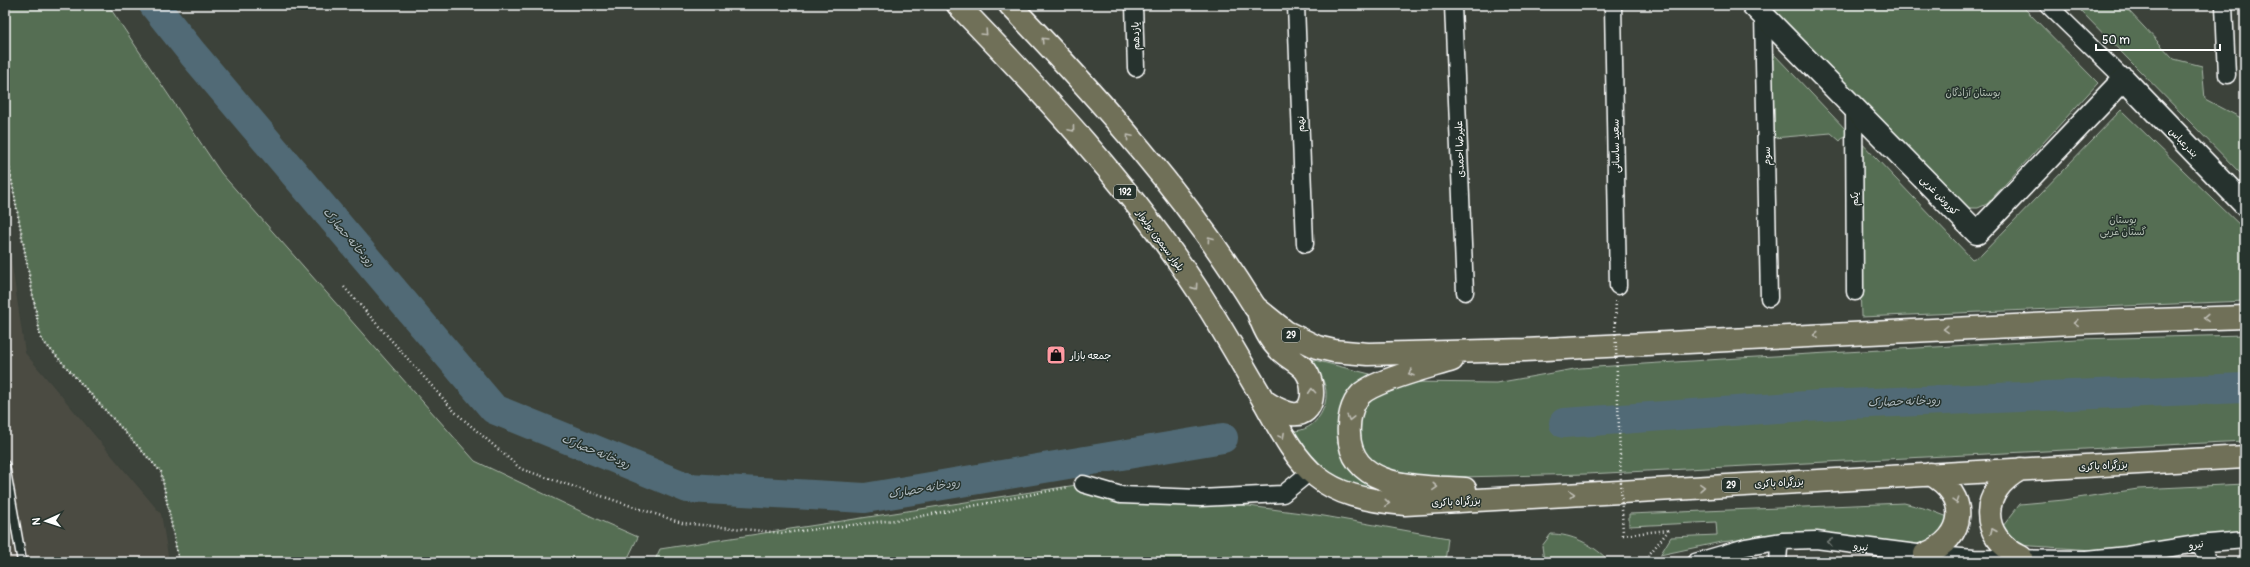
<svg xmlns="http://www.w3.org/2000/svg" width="2250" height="567" viewBox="0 0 2250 567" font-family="Pangolin,'Playpen Sans Arabic',sans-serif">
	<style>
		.built { fill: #4c4c43 }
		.green { fill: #556e53; stroke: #aab6a9 }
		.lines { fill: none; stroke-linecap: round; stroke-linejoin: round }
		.river { stroke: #516b76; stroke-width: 30 }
		.lane-casing { stroke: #fff; stroke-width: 11 }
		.street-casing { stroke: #fff; stroke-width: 19 }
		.secondary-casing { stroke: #fff; stroke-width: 25 }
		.primary-casing { stroke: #fff; stroke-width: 25 }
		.highway-casing { stroke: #fff; stroke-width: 25 }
		.path { stroke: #fff; stroke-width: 2.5; stroke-dasharray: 1 3; stroke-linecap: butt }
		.lane { stroke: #26332d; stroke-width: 8 }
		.street { stroke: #26332d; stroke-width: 16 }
		.secondary { stroke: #26332d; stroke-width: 22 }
		.primary { stroke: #706f59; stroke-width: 22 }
		.highway { stroke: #706f59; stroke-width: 22 }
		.path-bridge { stroke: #fff; stroke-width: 2.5; stroke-dasharray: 1 3; stroke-linecap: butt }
		.oneway { stroke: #bfbeb4 }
		.oneway2 { stroke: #727a76 }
		.labels { text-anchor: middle; stroke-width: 3; stroke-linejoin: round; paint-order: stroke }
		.shield { fill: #26332d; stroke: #bec2c0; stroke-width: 1 }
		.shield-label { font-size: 9px; font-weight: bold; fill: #fff }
		.street-label { font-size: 10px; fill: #fff; stroke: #26332d }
		.park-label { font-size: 10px; fill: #b2beb2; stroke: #26332d }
		.poi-label { font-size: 10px; fill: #fff; stroke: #26332d; text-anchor: start }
		.water-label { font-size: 11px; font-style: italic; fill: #b1bcc1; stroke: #26332d }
	</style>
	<rect width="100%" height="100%" fill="#3c423a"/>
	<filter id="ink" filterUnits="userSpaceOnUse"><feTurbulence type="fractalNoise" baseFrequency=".025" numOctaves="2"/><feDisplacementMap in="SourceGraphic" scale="8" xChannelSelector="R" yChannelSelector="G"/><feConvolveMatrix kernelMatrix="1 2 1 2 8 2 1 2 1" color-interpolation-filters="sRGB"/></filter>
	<g filter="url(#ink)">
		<path class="built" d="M5,219L25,353L161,514L169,562H5Z"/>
		<path class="green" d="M5,5H108L221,173L475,461L599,520L638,537L626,562H179L161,472L41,339L5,145Z
			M1764,5H2021L2098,83L1987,204L1978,208H1969L1964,206L1789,26Z
			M2075,5H2127L2128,10L2174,59L2202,66L2205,99L2245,120V178Z
			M1772,52L1848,132L1840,141L1831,133L1773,138Z
			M2121,110L2245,230V301L1861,317L1856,137L1972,259L1981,255Z
			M2245,335V441L1587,474L1418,478L1386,477L1362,458L1357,409L1366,397L1406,382L1496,383L1580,368L1739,358L2077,339Z
			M1306,358L1370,374L1356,386L1342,402L1337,442L1351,469L1382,492L1343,482L1311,460L1288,430C1312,436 1331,408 1325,386C1322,374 1313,366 1306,358Z
			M1083,484L1324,516L1448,538L1445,562H654L660,549Z
			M2245,484V535L2093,550L2017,545L2003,526L2020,504L2064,500L2138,489Z
			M1904,503L1927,509L1948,517L1942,533L1923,545L1807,532L1721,542L1660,555L1671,537L1717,535L1716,522L1629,526V514Z
			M1551,534C1572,534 1591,544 1606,558L1544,561L1542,546Z"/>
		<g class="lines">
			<path class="river" d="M154,5L193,54L494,409L688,488L865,498L1223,438
				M1564,423L1821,405L2245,388"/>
			<g class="lane-casing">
				<path id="lane" d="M5,465L22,562"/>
			</g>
			<g class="street-casing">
				<path id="street" d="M1134,5L1136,68
					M1296,5L1305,244
					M1453,5L1465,292
					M1613,5L1618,286
					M2048,5L2124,79
					M2224,5L2227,75
					M1763,15L1769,298
					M1854,107L1855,292
					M1083,484L1121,495L1200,498L1283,494L1310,472
					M2197,544L2206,553L2208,562
					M1695,562L1746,547L1783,541L1816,540L1925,554L1974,558L2087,559L2127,555L2197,544L2245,540
					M1778,562L1779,548L1783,541"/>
			</g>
			<g class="secondary-casing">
				<path id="secondary" d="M1753,5L1977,233L2124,79L2245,205"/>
			</g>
			<g class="primary-casing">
				<path id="primary" d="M958,5C1042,92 1131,187 1197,289C1221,326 1242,364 1264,401
					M1010,5C1099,98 1187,196 1255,307"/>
			</g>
			<g class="highway-casing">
				<path id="highway" d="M1255,307L1286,332L1317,347L1334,351L1368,354L1525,350L2094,322L2245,317
					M1259,315C1265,331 1272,345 1286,355C1293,360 1300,364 1305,370C1316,384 1316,417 1292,414C1281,412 1273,407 1264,401
					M1452,360C1430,367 1376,380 1361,394C1351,404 1348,421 1349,434C1351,491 1424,486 1465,489
					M1264,401C1303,473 1319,497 1405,504L2245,457
					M1925,554C1967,538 1970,495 1930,474
					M2021,557C1978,536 1979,491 2021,469"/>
			</g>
			<path class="path" d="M5,145L41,339L161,472L179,562
				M344,287L455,412L521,469L682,523L783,533L912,518L1069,487
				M1615,322L1616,301
				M1623,535L1669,530
				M1643,562L1669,530"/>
			<use href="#lane" class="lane"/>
			<use href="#street" class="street"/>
			<use href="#secondary" class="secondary"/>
			<use href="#primary" class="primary"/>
			<use href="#highway" class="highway"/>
			<path class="path-bridge" d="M1615,322L1623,535"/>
		</g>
		<defs><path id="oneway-chevron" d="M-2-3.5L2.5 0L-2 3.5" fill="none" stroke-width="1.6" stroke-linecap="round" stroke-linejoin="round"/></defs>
		<g class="oneway">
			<use href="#oneway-chevron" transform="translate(985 33) rotate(46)"/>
			<use href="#oneway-chevron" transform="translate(1044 40) rotate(-134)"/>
			<use href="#oneway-chevron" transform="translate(1072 129) rotate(50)"/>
			<use href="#oneway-chevron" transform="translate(1129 137) rotate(-130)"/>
			<use href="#oneway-chevron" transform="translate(1210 239) rotate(-126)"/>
			<use href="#oneway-chevron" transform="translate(1195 287) rotate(55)"/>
			<use href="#oneway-chevron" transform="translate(2206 318) rotate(178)"/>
			<use href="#oneway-chevron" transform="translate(2076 323) rotate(177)"/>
			<use href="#oneway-chevron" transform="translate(1946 329) rotate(177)"/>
			<use href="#oneway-chevron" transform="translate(1816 335) rotate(177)"/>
			<use href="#oneway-chevron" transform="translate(1411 373) rotate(161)"/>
			<use href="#oneway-chevron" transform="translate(1312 391) rotate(-94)"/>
			<use href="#oneway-chevron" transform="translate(1350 418) rotate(104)"/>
			<use href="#oneway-chevron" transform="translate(1282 436) rotate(62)"/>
			<use href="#oneway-chevron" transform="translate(1435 487) rotate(4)"/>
			<use href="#oneway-chevron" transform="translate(1702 487) rotate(-3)"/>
			<use href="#oneway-chevron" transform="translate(1572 494) rotate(-3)"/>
			<use href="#oneway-chevron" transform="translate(1956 501) rotate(72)"/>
			<use href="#oneway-chevron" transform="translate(1387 503) rotate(5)"/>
			<use href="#oneway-chevron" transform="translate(1993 531) rotate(-113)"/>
		</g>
		<use class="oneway2" href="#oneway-chevron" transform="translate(1830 542) rotate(-172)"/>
	</g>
	<defs>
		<g id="shop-square" transform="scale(1)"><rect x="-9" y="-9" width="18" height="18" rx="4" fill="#ff9aa2" stroke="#26332d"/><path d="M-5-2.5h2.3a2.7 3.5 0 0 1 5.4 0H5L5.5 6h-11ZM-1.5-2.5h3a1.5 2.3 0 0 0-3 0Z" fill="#111"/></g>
	</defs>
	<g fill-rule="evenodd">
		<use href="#shop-square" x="1056" y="355"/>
	</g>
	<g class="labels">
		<g class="shield">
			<rect x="1114" y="185" width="22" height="14" rx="3"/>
			<rect x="1282" y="328" width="18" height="14" rx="3"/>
			<rect x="1722" y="478" width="18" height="14" rx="3"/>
		</g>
		<g class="shield-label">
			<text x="1125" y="195">192</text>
			<text x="1291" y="338">29</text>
			<text x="1731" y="488">29</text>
		</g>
		<g class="street-label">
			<text transform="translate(1135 36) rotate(-92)" y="4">یازدهم</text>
			<text transform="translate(1300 124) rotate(-92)" y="4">نهم</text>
			<text transform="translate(2184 142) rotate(46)" y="4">بندرعباس</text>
			<text transform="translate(1615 146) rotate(-91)" y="4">سعید ساسانی</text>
			<text transform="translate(1459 149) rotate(-92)" y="4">علیرضا احمدی</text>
			<text transform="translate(1766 156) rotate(-91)" y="4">سوم</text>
			<text transform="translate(1940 195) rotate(46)" y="4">کوروش غربی</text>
			<text transform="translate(1854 199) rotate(-90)" y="4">یکم</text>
			<text transform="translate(1161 240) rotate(54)" y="4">بلوار سیمون بولیوار</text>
			<text transform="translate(2103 465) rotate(-3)" y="4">بزرگراه باکری</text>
			<text transform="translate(1779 482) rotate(-3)" y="4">بزرگراه باکری</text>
			<text transform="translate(1456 501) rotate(-3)" y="4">بزرگراه باکری</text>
			<text transform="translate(2196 544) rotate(-8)" y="4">نیرو</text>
			<text transform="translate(1861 546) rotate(8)" y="4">نیرو</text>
		</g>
		<g class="park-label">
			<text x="1973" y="96">بوستان آزادگان</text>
			<text x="2123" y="223">بوستان<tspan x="2123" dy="12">گستان غربی</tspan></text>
		</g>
		<g class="poi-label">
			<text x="1070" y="359">جمعه بازار</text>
		</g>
		<g class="water-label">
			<text transform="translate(349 237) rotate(50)" y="4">رودخانه حصارک</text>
			<text transform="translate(1904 401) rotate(-2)" y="4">رودخانه حصارک</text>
			<text transform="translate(596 451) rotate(22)" y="4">رودخانه حصارک</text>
			<text transform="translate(924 488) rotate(-10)" y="4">رودخانه حصارک</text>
		</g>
	</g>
	<rect width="2250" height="567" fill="none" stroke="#26332d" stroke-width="20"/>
	<rect x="10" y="10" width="2230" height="547" fill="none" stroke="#fff" stroke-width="1.5" filter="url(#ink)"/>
	<g transform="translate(46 521) rotate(267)" stroke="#26332d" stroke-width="3" paint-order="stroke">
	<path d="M0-3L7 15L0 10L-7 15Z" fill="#ffffff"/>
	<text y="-6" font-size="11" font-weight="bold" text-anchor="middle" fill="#ffffff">N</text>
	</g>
	<path d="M2096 44v6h124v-6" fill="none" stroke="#ffffff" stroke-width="2"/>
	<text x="2102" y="44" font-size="12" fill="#ffffff" stroke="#26332d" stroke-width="3" paint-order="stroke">50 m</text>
</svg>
